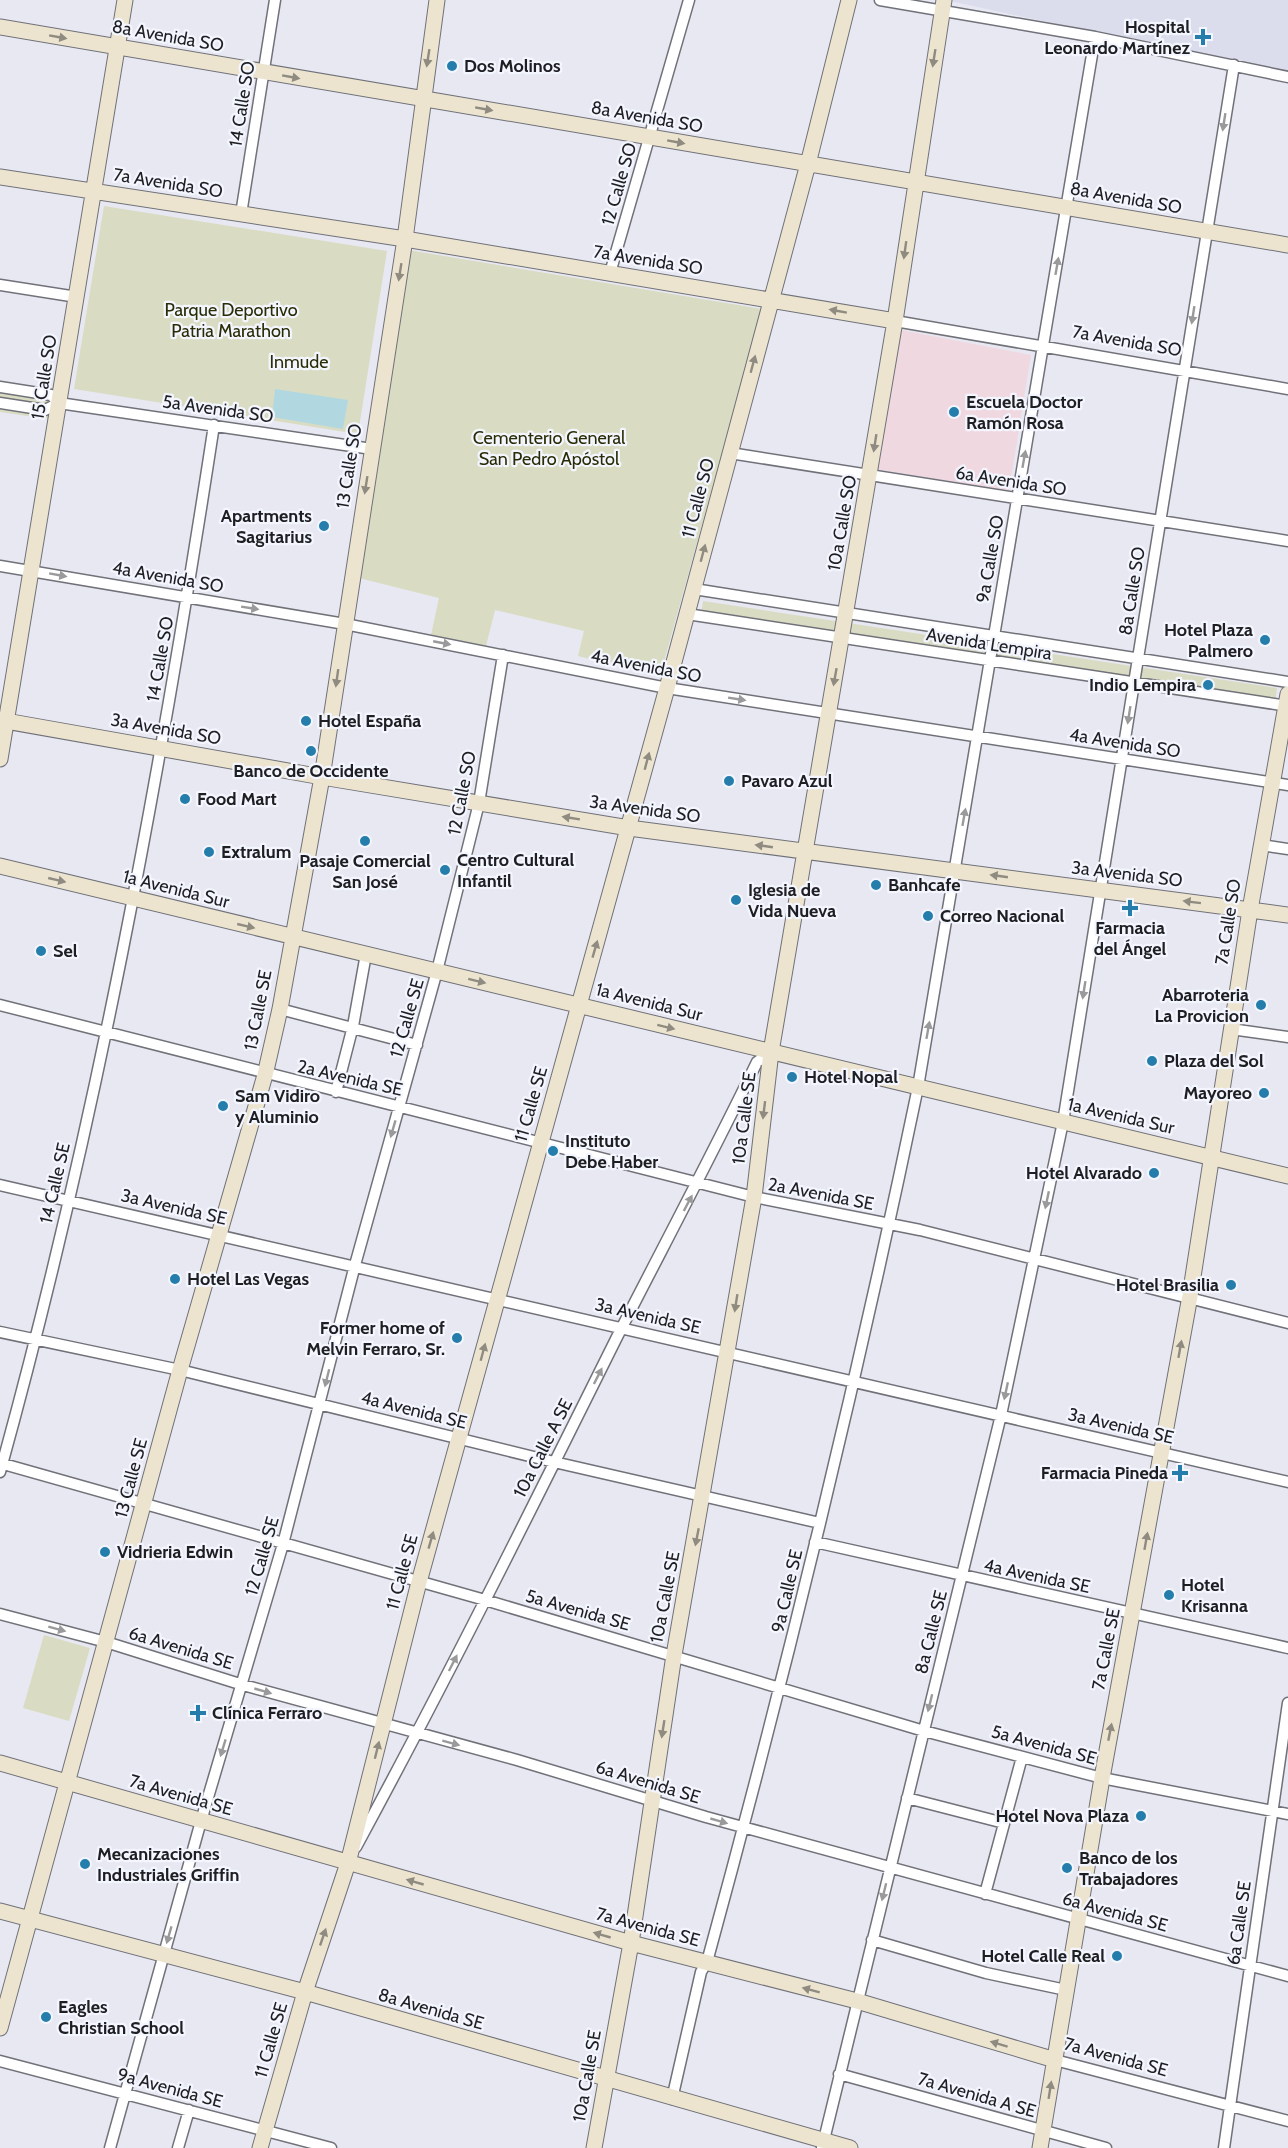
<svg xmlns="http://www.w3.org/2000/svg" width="1288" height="2148" viewBox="0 0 1288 2148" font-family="Cabin,sans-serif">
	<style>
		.built { fill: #dbdded }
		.education { fill: #f0d8e1 }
		.green { fill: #d9dcc2 }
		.water { fill: #b1d8e1 }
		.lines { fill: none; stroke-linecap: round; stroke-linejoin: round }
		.street-casing { stroke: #707179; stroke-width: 13 }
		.secondary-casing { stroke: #707179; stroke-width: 17 }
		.street { stroke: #fff; stroke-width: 10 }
		.secondary { stroke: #ece4cf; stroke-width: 15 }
		.oneway { fill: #8f8b81 }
		.oneway2 { fill: #9a9a9c }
		.poi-dot { fill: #257dac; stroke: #f4f6ff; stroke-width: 2 }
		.labels { text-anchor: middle; stroke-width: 4.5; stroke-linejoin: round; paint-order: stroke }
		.poi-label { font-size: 18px; font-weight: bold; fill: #1e1f22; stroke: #f4f6ff; text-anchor: start }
		.street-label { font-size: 18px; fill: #1e1f22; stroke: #f4f6ff }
		.park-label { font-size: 18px; fill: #292c04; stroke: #f4f6ff }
	</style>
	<rect width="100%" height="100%" fill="#e7e8f1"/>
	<path class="built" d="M1288,0V74L950,1V0Z"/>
	<path class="education" d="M901,330L1031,355L1009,491L876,469Z"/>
	<path class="green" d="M104,206L387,251L358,434L74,389Z
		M408,250L762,309L660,676L578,656L584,631L495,610L486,646L431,635L439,598L359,578Z
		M0,382L67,391L63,421L0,412Z
		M703,601L1277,688L1275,703L701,615Z
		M44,1635L90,1648L69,1721L23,1708Z"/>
	<path class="water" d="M275,389L348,400L343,429L272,417Z"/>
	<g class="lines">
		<g class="street-casing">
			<path id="street" d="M880,0L1095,37L1288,77
				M241,214L275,0
				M610,273L689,0
				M0,285L77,297
				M895,321L1288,389
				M0,387L51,395L59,403
				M0,403L45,410L59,403
				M59,403L372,449
				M730,453L1288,541
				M0,566L345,624L667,688L1288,785
				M694,589L1288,682
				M687,614L1288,706
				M1261,845L1288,849
				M0,1005L754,1197L920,1230L1288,1323
				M280,1009L417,1045
				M1231,1029L1288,1037
				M336,1092L353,1026L366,954
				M0,1185L1288,1482
				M0,1332L180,1370L554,1462L820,1523
				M0,1463L485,1600L924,1731L1102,1778L1288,1814
				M0,1472C95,1129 160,777 214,425
				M815,1542L1288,1648
				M0,1614L106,1642L243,1685L517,1760L706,1817L1288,1976
				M907,1798L1004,1823
				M356,1847C447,1679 532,1508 617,1337C664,1245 712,1155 757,1062L771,1052
				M985,1894L1022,1757
				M872,1940L986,1973L1066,1990
				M1055,2060L1288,2121
				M0,2061L331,2148
				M839,2074L1106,2148
				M672,2099L701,1972L707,1962C786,1673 857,1381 918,1087L1095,37
				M110,2148L201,1821L283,1544L355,1265L437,971L479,803L503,655
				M178,2148L189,2110
				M822,2148L1001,1415L1063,1122L1234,65
				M1224,2148L1288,1703"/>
		</g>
		<g class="secondary-casing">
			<path id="secondary" d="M0,27L1288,245
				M0,177L405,239L895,321
				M0,720L322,777L629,828L1288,915
				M0,759L125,0
				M0,866L1288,1176
				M0,1763L631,1943L857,2001L1055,2060
				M0,1911L305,1992L850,2148
				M0,2028L180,1370L265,1075L280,1009L322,777L405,239L437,0
				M260,2148L305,1992L348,1863L419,1582L667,688L808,164L849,0
				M594,2148L631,1943L674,1655L754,1197L771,1052L895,321L944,0
				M1040,2148L1102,1778L1190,1296L1250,910L1288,694"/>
		</g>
		<use href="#street" class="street"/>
		<use href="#secondary" class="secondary"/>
	</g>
	<defs><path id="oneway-solid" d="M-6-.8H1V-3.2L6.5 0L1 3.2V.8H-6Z" transform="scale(1.5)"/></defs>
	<g class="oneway">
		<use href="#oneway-solid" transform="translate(58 37) rotate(10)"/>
		<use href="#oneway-solid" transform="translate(428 58) rotate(99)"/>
		<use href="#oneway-solid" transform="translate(934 58) rotate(99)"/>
		<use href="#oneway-solid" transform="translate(291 77) rotate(10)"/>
		<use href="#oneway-solid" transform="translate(484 109) rotate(10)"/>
		<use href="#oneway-solid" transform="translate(676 142) rotate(10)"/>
		<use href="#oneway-solid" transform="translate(905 250) rotate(98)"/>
		<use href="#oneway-solid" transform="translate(400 272) rotate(99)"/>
		<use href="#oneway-solid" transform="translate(838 311) rotate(-170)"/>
		<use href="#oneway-solid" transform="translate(753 364) rotate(-75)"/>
		<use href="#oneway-solid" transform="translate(875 443) rotate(99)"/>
		<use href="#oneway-solid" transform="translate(366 485) rotate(99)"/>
		<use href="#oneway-solid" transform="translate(703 553) rotate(-75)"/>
		<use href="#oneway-solid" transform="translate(835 677) rotate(100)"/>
		<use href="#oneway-solid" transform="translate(337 678) rotate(98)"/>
		<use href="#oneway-solid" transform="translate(647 761) rotate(-75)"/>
		<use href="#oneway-solid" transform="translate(571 818) rotate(-171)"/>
		<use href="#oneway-solid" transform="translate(764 846) rotate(-172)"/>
		<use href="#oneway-solid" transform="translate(999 876) rotate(-172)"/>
		<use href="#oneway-solid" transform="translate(57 880) rotate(13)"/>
		<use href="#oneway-solid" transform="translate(1192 902) rotate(-173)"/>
		<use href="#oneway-solid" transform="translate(246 926) rotate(13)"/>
		<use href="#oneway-solid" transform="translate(595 949) rotate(-74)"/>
		<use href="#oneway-solid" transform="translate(477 981) rotate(14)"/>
		<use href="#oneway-solid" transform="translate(666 1027) rotate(14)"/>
		<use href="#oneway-solid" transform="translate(764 1110) rotate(97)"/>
		<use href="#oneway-solid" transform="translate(736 1303) rotate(99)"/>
		<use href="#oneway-solid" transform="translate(1180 1349) rotate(-80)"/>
		<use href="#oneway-solid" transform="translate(483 1352) rotate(-75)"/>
		<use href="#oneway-solid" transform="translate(697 1537) rotate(101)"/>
		<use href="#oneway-solid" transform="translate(431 1540) rotate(-74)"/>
		<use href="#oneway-solid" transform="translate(1146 1541) rotate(-80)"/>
		<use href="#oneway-solid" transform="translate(663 1729) rotate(99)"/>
		<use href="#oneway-solid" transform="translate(1110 1732) rotate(-79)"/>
		<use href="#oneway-solid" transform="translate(377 1750) rotate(-76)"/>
		<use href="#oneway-solid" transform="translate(415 1882) rotate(-164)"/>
		<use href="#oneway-solid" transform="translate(602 1935) rotate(-164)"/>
		<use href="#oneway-solid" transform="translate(323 1937) rotate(-71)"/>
		<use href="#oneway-solid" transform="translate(811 1990) rotate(-165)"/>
		<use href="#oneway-solid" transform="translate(999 2044) rotate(-163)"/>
		<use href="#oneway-solid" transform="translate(1050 2090) rotate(-81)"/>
	</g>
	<g class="oneway2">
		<use href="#oneway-solid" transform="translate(1224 122) rotate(99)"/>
		<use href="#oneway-solid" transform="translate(1057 266) rotate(-80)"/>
		<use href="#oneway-solid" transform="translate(1193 315) rotate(99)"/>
		<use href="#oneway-solid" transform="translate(1024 459) rotate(-80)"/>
		<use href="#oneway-solid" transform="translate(58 575) rotate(10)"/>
		<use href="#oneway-solid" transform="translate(250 608) rotate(9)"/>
		<use href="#oneway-solid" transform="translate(442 643) rotate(11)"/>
		<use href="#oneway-solid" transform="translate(737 699) rotate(9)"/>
		<use href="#oneway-solid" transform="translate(1129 715) rotate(99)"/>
		<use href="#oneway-solid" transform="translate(964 817) rotate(-80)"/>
		<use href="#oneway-solid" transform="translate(1084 990) rotate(99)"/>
		<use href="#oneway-solid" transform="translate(928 1030) rotate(-80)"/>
		<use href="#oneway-solid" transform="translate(393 1129) rotate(106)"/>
		<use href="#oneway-solid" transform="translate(1047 1200) rotate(102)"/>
		<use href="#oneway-solid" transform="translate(688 1203) rotate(-62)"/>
		<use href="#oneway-solid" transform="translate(598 1376) rotate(-63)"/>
		<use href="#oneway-solid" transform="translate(327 1378) rotate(104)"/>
		<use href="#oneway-solid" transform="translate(1006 1391) rotate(102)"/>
		<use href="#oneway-solid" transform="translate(57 1629) rotate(15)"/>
		<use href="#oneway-solid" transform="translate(453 1663) rotate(-63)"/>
		<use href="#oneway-solid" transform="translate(263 1691) rotate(16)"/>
		<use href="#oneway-solid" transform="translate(930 1703) rotate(104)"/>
		<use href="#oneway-solid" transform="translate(451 1743) rotate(15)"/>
		<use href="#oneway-solid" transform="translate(223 1748) rotate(107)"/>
		<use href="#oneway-solid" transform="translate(719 1821) rotate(16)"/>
		<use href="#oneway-solid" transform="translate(884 1892) rotate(104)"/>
		<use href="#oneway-solid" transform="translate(169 1935) rotate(106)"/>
	</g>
	<g class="poi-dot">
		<path d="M1200 28h6v6h6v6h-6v6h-6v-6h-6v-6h6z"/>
		<circle cx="452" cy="66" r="6"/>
		<circle cx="954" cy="412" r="6"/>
		<circle cx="324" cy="526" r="6"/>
		<circle cx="1265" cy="640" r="6"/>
		<circle cx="1208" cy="685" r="6"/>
		<circle cx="306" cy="721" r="6"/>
		<circle cx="311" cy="751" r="6"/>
		<circle cx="729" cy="781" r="6"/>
		<circle cx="185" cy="799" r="6"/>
		<circle cx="365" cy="841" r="6"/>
		<circle cx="209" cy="852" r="6"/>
		<circle cx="445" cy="870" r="6"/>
		<circle cx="876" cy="885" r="6"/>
		<circle cx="736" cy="900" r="6"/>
		<path d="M1127 899h6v6h6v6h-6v6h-6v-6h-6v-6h6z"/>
		<circle cx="928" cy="916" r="6"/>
		<circle cx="41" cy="951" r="6"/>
		<circle cx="1261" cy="1005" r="6"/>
		<circle cx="1152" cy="1061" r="6"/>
		<circle cx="792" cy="1077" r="6"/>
		<circle cx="1264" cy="1093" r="6"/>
		<circle cx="223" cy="1106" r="6"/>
		<circle cx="553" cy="1151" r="6"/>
		<circle cx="1154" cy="1173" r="6"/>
		<circle cx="175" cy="1279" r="6"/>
		<circle cx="1231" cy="1285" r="6"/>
		<circle cx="457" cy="1338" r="6"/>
		<path d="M1177 1464h6v6h6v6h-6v6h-6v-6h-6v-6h6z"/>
		<circle cx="105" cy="1552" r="6"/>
		<circle cx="1169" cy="1595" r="6"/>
		<path d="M195 1704h6v6h6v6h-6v6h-6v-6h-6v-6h6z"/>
		<circle cx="1141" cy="1816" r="6"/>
		<circle cx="85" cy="1864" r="6"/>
		<circle cx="1067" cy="1868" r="6"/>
		<circle cx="1117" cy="1956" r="6"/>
		<circle cx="46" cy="2017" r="6"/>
	</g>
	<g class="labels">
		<g class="poi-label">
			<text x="1190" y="33" text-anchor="end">Hospital<tspan x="1190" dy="21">Leonardo Martínez</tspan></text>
			<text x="464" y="72">Dos Molinos</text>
			<text x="966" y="408">Escuela Doctor<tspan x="966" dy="21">Ramón Rosa</tspan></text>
			<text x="312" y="522" text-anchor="end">Apartments<tspan x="312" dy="21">Sagitarius</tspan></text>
			<text x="1253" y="636" text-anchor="end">Hotel Plaza<tspan x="1253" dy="21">Palmero</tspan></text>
			<text x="1196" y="691" text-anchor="end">Indio Lempira</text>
			<text x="318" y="727">Hotel España</text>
			<text x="311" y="777" text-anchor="middle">Banco de Occidente</text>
			<text x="741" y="787">Pavaro Azul</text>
			<text x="197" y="805">Food Mart</text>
			<text x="221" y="858">Extralum</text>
			<text x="457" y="866">Centro Cultural<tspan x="457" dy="21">Infantil</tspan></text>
			<text x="365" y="867" text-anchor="middle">Pasaje Comercial<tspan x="365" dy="21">San José</tspan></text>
			<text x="888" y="891">Banhcafe</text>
			<text x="748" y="896">Iglesia de<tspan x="748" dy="21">Vida Nueva</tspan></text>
			<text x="940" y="922">Correo Nacional</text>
			<text x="1130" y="934" text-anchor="middle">Farmacia<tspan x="1130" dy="21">del Ángel</tspan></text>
			<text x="53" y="957">Sel</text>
			<text x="1249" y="1001" text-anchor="end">Abarroteria<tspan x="1249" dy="21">La Provicion</tspan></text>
			<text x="1164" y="1067">Plaza del Sol</text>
			<text x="804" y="1083">Hotel Nopal</text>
			<text x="1252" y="1099" text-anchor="end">Mayoreo</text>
			<text x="235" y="1102">Sam Vidiro<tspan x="235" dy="21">y Aluminio</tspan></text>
			<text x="565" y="1147">Instituto<tspan x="565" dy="21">Debe Haber</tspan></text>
			<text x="1142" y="1179" text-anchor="end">Hotel Alvarado</text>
			<text x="187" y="1285">Hotel Las Vegas</text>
			<text x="1219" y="1291" text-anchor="end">Hotel Brasilia</text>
			<text x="445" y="1334" text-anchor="end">Former home of<tspan x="445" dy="21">Melvin Ferraro, Sr.</tspan></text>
			<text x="1168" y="1479" text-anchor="end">Farmacia Pineda</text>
			<text x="117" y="1558">Vidrieria Edwin</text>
			<text x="1181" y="1591">Hotel<tspan x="1181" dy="21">Krisanna</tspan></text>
			<text x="212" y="1719">Clínica Ferraro</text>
			<text x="1129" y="1822" text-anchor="end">Hotel Nova Plaza</text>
			<text x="97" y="1860">Mecanizaciones<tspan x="97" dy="21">Industriales Griffin</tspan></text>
			<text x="1079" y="1864">Banco de los<tspan x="1079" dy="21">Trabajadores</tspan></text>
			<text x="1105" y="1962" text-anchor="end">Hotel Calle Real</text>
			<text x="58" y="2013">Eagles<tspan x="58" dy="21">Christian School</tspan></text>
		</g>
		<g class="street-label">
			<text transform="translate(168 36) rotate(10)" y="6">8a Avenida SO</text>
			<text transform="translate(242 104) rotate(-81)" y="6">14 Calle SO</text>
			<text transform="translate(647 117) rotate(10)" y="6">8a Avenida SO</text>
			<text transform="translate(168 183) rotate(9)" y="6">7a Avenida SO</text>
			<text transform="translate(619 184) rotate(-74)" y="6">12 Calle SO</text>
			<text transform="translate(1126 198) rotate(10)" y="6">8a Avenida SO</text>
			<text transform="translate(648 260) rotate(9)" y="6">7a Avenida SO</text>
			<text transform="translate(1127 341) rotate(10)" y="6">7a Avenida SO</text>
			<text transform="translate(44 377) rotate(-81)" y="6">15 Calle SO</text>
			<text transform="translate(218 409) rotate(8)" y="6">5a Avenida SO</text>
			<text transform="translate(349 466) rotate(-81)" y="6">13 Calle SO</text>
			<text transform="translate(1011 481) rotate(9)" y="6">6a Avenida SO</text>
			<text transform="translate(698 498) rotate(-75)" y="6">11 Calle SO</text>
			<text transform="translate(842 523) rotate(-80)" y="6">10a Calle SO</text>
			<text transform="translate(990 559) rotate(-80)" y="6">9a Calle SO</text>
			<text transform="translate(168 577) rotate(10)" y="6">4a Avenida SO</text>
			<text transform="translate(1132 591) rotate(-81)" y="6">8a Calle SO</text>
			<text transform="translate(989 644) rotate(9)" y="6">Avenida Lempira</text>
			<text transform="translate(160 659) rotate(-80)" y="6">14 Calle SO</text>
			<text transform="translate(646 666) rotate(11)" y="6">4a Avenida SO</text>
			<text transform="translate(166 729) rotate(10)" y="6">3a Avenida SO</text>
			<text transform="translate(1125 743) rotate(9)" y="6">4a Avenida SO</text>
			<text transform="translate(462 793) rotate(-79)" y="6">12 Calle SO</text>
			<text transform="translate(645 809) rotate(8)" y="6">3a Avenida SO</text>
			<text transform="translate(1127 874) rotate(7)" y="6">3a Avenida SO</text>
			<text transform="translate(176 889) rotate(14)" y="6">1a Avenida Sur</text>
			<text transform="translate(1228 922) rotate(-81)" y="6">7a Calle SO</text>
			<text transform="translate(649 1002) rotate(14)" y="6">1a Avenida Sur</text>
			<text transform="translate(258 1010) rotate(-79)" y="6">13 Calle SE</text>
			<text transform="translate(407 1018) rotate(-74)" y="6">12 Calle SE</text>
			<text transform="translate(350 1078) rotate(13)" y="6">2a Avenida SE</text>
			<text transform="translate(531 1104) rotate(-74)" y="6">11 Calle SE</text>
			<text transform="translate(1121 1116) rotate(13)" y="6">1a Avenida Sur</text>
			<text transform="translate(744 1118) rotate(-83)" y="6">10a Calle SE</text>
			<text transform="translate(55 1183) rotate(-77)" y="6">14 Calle SE</text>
			<text transform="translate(821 1194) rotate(11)" y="6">2a Avenida SE</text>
			<text transform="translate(174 1207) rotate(13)" y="6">3a Avenida SE</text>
			<text transform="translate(648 1316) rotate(13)" y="6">3a Avenida SE</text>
			<text transform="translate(414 1410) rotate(14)" y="6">4a Avenida SE</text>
			<text transform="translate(1121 1426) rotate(13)" y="6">3a Avenida SE</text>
			<text transform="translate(543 1448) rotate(-63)" y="6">10a Calle A SE</text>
			<text transform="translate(131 1478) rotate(-75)" y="6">13 Calle SE</text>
			<text transform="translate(262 1556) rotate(-74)" y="6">12 Calle SE</text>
			<text transform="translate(402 1572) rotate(-75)" y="6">11 Calle SE</text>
			<text transform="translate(1037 1576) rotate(12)" y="6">4a Avenida SE</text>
			<text transform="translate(787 1591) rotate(-77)" y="6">9a Calle SE</text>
			<text transform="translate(665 1597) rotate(-79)" y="6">10a Calle SE</text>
			<text transform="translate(578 1610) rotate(16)" y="6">5a Avenida SE</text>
			<text transform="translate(931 1632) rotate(-76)" y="6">8a Calle SE</text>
			<text transform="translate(181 1648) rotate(17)" y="6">6a Avenida SE</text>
			<text transform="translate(1106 1649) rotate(-79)" y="6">7a Calle SE</text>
			<text transform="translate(1044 1745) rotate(15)" y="6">5a Avenida SE</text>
			<text transform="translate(648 1782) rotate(17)" y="6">6a Avenida SE</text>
			<text transform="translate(181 1795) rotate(16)" y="6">7a Avenida SE</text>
			<text transform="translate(1115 1912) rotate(15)" y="6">6a Avenida SE</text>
			<text transform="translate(1239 1923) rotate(-82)" y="6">6a Calle SE</text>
			<text transform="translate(648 1927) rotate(15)" y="6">7a Avenida SE</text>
			<text transform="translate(431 2009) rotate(16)" y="6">8a Avenida SE</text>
			<text transform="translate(271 2040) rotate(-74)" y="6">11 Calle SE</text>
			<text transform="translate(1116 2057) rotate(15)" y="6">7a Avenida SE</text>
			<text transform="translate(587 2076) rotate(-80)" y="6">10a Calle SE</text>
			<text transform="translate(170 2088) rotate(15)" y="6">9a Avenida SE</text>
			<text transform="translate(977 2095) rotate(16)" y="6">7a Avenida A SE</text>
		</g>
		<g class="park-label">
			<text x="231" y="316">Parque Deportivo<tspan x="231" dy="21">Patria Marathon</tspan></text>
			<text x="299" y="368">Inmude</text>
			<text x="549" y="444">Cementerio General<tspan x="549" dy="21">San Pedro Apóstol</tspan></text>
		</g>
	</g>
</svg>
